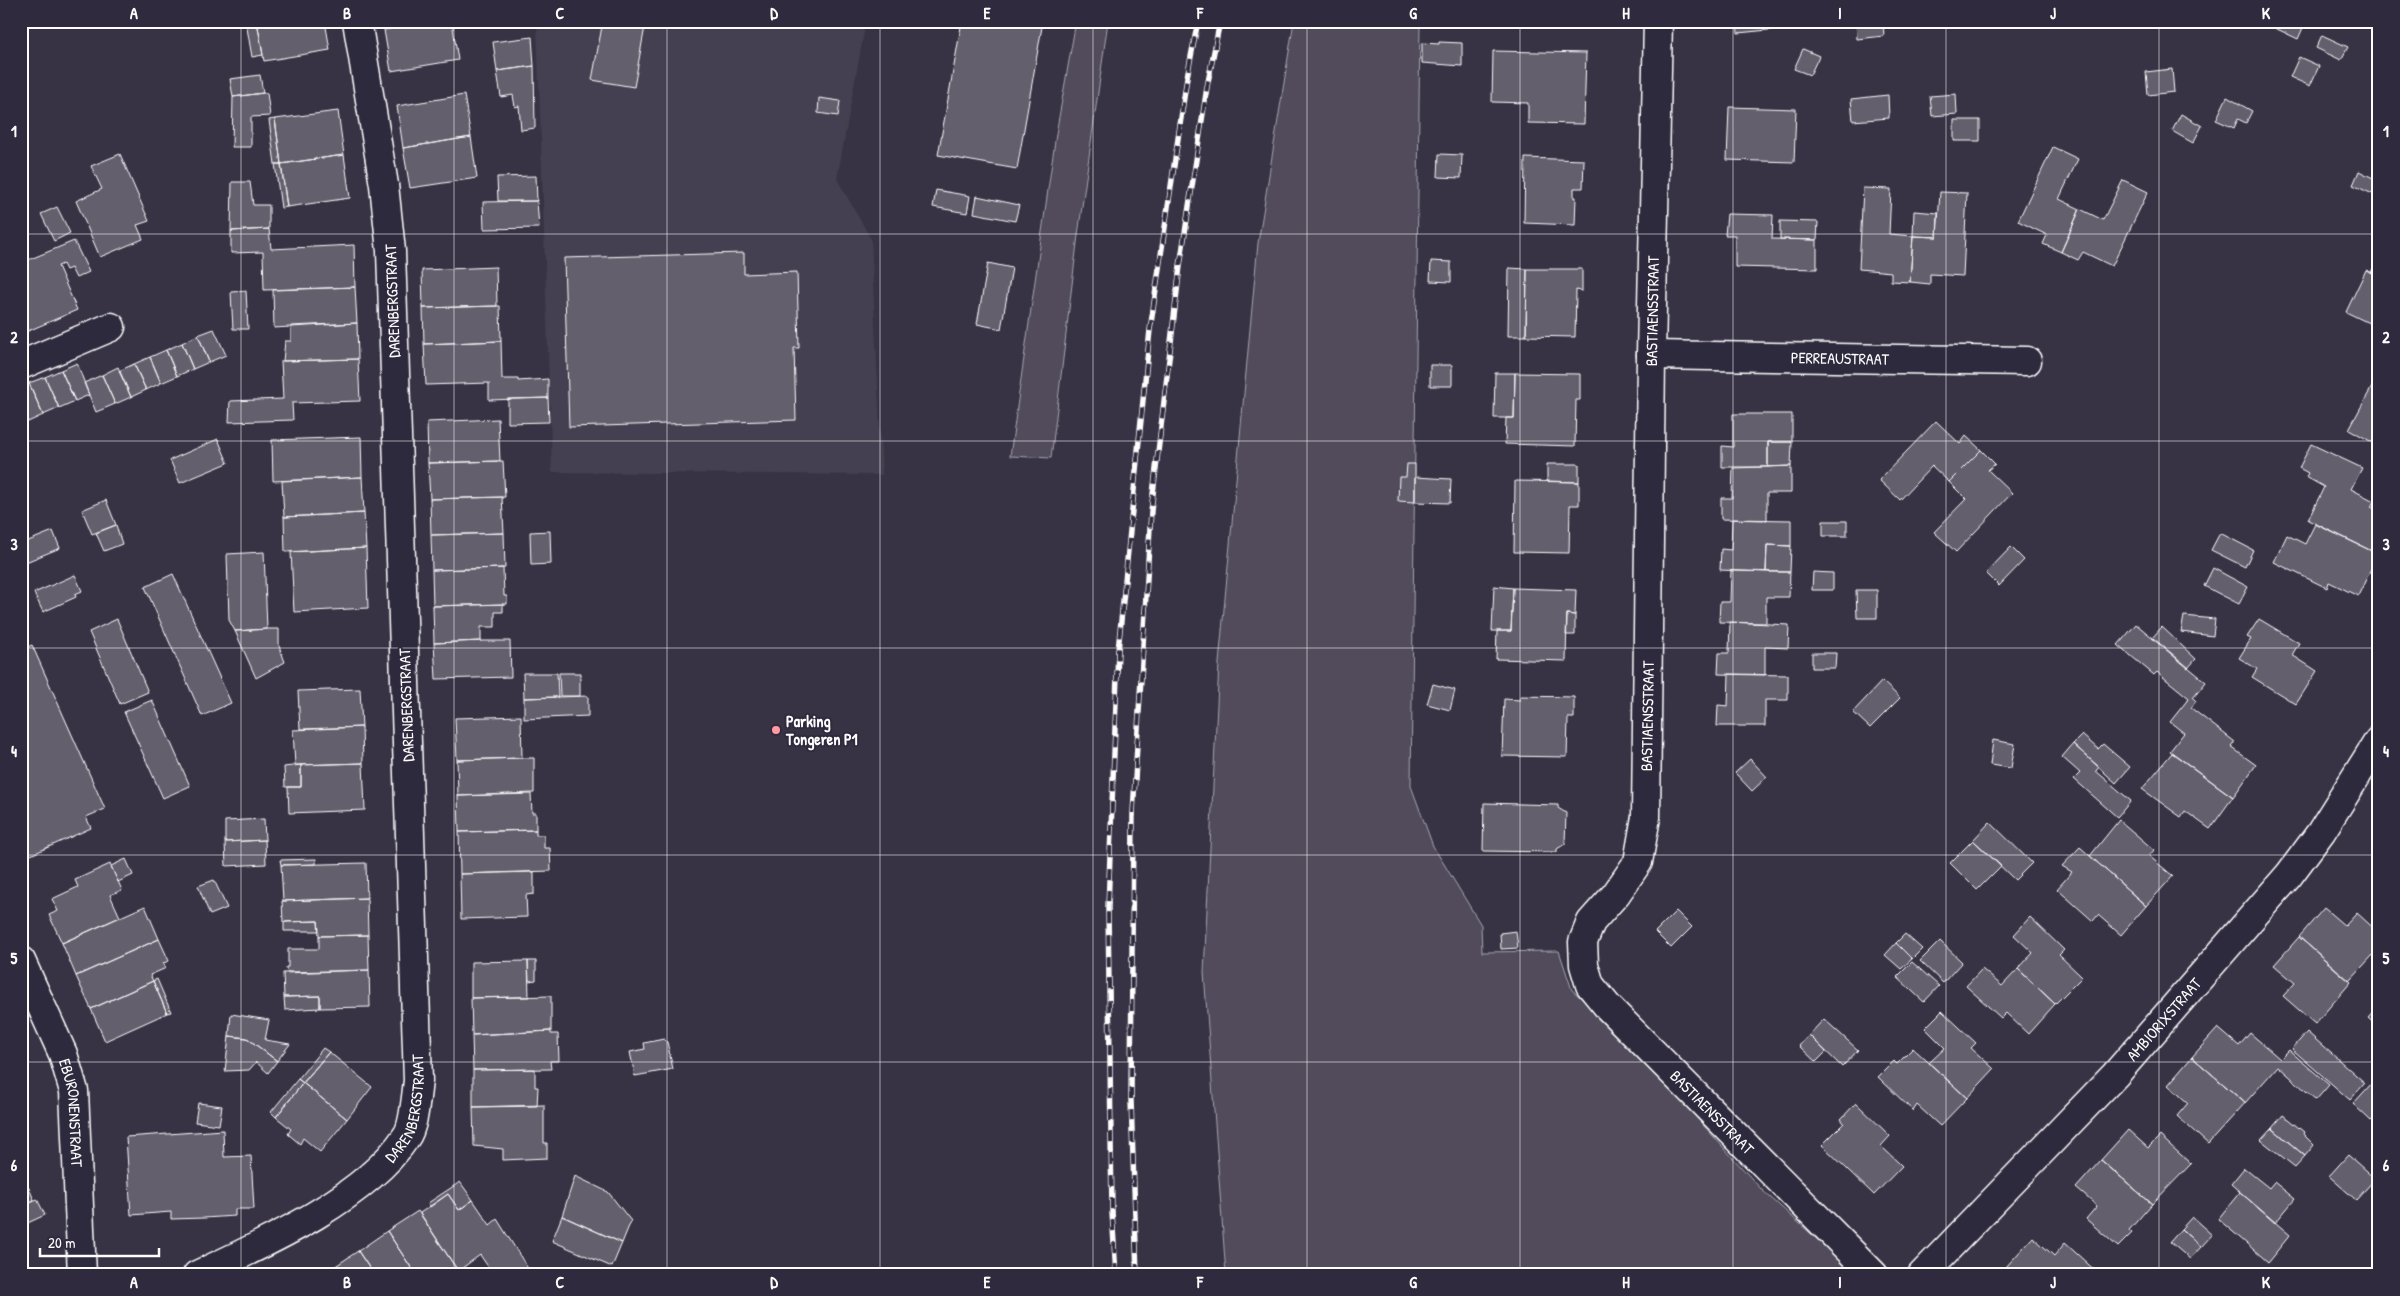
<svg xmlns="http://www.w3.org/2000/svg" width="2400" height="1296" viewBox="0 0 2400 1296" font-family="'Patrick Hand',sans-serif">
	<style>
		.built { fill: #444051 }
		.green { fill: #514c5c; stroke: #a8a6ae }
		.building { fill: #635f6d; stroke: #fff }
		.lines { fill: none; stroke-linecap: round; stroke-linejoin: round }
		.minor-casing { stroke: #fff; stroke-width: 31 }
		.minor { stroke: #2f2a3d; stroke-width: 28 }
		.rail-casing { stroke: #fff; stroke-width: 5.5 }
		.rail { stroke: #2f2a3d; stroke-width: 4; stroke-dasharray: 11; stroke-linecap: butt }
		.grid { fill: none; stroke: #fff; stroke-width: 1; stroke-opacity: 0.55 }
		.poi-dot { fill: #ff9aa2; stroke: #2f2a3d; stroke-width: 2 }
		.labels { text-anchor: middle; stroke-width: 4; stroke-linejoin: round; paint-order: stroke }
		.street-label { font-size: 16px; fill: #fff; stroke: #2f2a3d }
		.poi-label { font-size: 16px; font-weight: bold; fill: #fff; stroke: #2f2a3d; text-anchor: start }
		.neatline { fill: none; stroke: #fff; stroke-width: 2 }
		.grid-label { font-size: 16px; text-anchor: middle; font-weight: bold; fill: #fff }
	</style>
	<rect width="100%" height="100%" fill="#373345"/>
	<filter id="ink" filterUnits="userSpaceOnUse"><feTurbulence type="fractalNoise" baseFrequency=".02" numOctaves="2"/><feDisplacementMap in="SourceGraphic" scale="10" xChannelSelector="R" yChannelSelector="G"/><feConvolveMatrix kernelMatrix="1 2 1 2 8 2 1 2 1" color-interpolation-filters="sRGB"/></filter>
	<g filter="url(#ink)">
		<path class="built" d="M537,21H866L837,179L871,239L882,475L552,472Z"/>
		<path class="green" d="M1076,21H1108L1078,235L1051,458L1010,456L1056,134Z
			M1294,21H1420L1411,786L1433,846L1481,925L1482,952L1559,951L1572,990L1615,1028L1762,1190L1847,1266L1851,1275H1226L1204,972L1219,663L1258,243Z"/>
		<path class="building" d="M257,21L263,55L252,57L246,22Z
			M257,21H325L330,50L264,61Z
			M452,21L458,60L391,71L384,30L434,21Z
			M603,21H646L634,87L592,80Z
			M962,21H1043L1017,169L938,155Z
			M1737,21H1789V28L1738,33Z
			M1883,21L1884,36L1857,39L1856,22Z
			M2278,21H2306L2298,39L2275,28Z
			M2322,35L2348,47L2341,60L2316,48Z
			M532,37L534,66L497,71L493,42Z
			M1439,42L1462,43V66L1422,63V43L1439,44Z
			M1803,49L1819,56L1810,75L1794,69Z
			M1493,51L1586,53L1584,124L1528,123V103L1492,102Z
			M2299,57L2319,66L2310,86L2290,77Z
			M534,66L535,128L521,130L519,106L515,107L513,95L501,97L497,71Z
			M2172,69L2174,92L2148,95L2146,72Z
			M260,75L263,93L233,97L230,79Z
			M263,93H267L270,116L251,117V147H232L233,97Z
			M1956,94L1957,114L1932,116L1930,96Z
			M464,95L471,137L403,148L397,106Z
			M1888,95L1889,118L1853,121L1851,99Z
			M2227,97L2252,111L2246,123L2238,119L2234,128L2216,120Z
			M819,98L840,101L838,116L818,113Z
			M1729,107L1796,109L1794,162L1727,160Z
			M338,111L344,155L281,164L275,119Z
			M2181,114L2202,126L2193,143L2172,131Z
			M275,119L281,164H275L269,120Z
			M1954,120H1980V141H1954Z
			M471,137L477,178L410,188L403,148Z
			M2053,147L2078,159L2059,199L2080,209L2061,252L2043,244L2047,235L2018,221Z
			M120,154L149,221L137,225L143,239L100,257L76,201L102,189L91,166Z
			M1439,154L1462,155L1461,178L1438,177Z
			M344,155L350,198L287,207L281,164Z
			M1525,158L1584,160L1583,188H1574V197H1576L1575,225L1524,223Z
			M275,164H281L287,207L281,208Z
			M2359,171L2379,181V197L2353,185Z
			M536,176L537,201H498L497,177Z
			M2123,180L2148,192L2112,266L2083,252L2078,260L2061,252L2080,209L2103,220Z
			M232,182H250L253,205H269V229L231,231Z
			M1863,188L1891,189L1889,234L1913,236L1910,282L1891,281V272L1859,269Z
			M936,190L970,196L967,213L933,207Z
			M1940,192L1967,193L1963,276L1930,274V284L1910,282L1913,236L1937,237Z
			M977,196L1019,205L1015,221L974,213Z
			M537,201L539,228L484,229L483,202Z
			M57,207L70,233L54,241L41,214Z
			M1914,211L1938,213L1937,237L1913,236Z
			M1727,214L1773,215L1772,239L1817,240V269L1735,267V235H1725Z
			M1780,221L1818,222L1817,240L1780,239Z
			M269,229L271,249L354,245L355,287L264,290L263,252L231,253V231Z
			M74,241L89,272L76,278L71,268L66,270L63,264L58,266L77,310L21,334V274L25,272L21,263Z
			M744,253V274L797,272L799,348H794L796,420L569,427L564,258Z
			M2379,258V276L2371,272Z
			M1431,261L1451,262V282L1430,281Z
			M988,263L1012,268L1001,329L977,324Z
			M496,267L497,306L423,308L422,270Z
			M1509,268L1527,269L1526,336H1508Z
			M1527,269H1582V291L1576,290L1575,337L1526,336Z
			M2366,270L2379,276V313L2373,325L2346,312Z
			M355,287L357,323L274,328L273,290Z
			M246,291L248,329H233L231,292Z
			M497,306H500L501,341L424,344L423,308Z
			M357,323L358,359L283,361L285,341H291V326Z
			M214,329L226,355L209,362L198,335Z
			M198,335L209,362L193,369L182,343Z
			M501,341L502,379H518V381L548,379V398L489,400V383L426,385L424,344Z
			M182,343L193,369L177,376L166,350Z
			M166,350L177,376L161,383L150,357Z
			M150,357L161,383L146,390L134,364Z
			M358,359L360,401L292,403L293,420L229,422L230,401L283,399L281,361Z
			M77,363L89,395L75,401L61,370Z
			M134,364L146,390L131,397L119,371Z
			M1430,365H1452V386H1430Z
			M118,367L131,397L115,404L102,375Z
			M61,370L75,401L59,408L45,377Z
			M1495,373H1515L1514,418H1494Z
			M1515,373L1580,374V400H1576L1575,446L1505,444L1506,418H1514Z
			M2379,374V446L2349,429Z
			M102,375L115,404L96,412L84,383Z
			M45,377L59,408L43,415L29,383Z
			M29,383L43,415L28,422L21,408V387Z
			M548,398L549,422L508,423V399Z
			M1733,414H1792V442H1768V467H1722V446L1733,447Z
			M498,419L500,461L428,463L427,422Z
			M1936,421L1960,444L1966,436L1981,450L1949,482L1932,466L1900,500L1879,480Z
			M361,437L362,477L273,481L272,440Z
			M218,439L228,463L180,483L170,460Z
			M1768,442H1792L1791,466L1768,467Z
			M2311,444L2362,468L2351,489L2374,501L2371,507L2379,511L2378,554L2308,520L2324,487L2306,477L2308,473L2299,468Z
			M1981,450L1995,464L1988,470L2012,493L1956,552L1934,532L1966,499L1949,482Z
			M500,461H503L505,497L430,499L428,463Z
			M1407,464H1415V502L1398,501L1399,477H1406Z
			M1547,464H1579V482L1547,481Z
			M1791,466V493H1767V520L1721,519V498H1732L1733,468Z
			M362,477L364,513L284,517L282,481Z
			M1415,477L1451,479L1450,503L1415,502Z
			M1515,481L1579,482V505H1570L1569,553L1514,552Z
			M502,497L504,533L431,535L430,499Z
			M106,500L116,525L92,534L82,510Z
			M364,513L366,548L285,552L284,517Z
			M1732,519L1791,520V546L1767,545L1766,572L1720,570L1721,549L1731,550Z
			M1823,521H1847V536H1823Z
			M2315,524L2378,554L2358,596L2329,582L2327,588L2274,562L2287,535L2305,544Z
			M116,525L122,544L104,551L96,533Z
			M53,531L60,548L21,564V544Z
			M550,531L551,564L531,565L530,532Z
			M504,533L505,568L432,570L431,535Z
			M2220,533L2253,550L2245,567L2211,550Z
			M1767,545L1791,546L1790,572H1766Z
			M2011,547L2024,560L1999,586L1986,573Z
			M366,548L368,608L294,612L291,552Z
			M264,552L267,629L235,631L229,620L227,554Z
			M503,568L504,596H507V604L433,606L432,570Z
			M2213,568L2248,587L2239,604L2204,586Z
			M1731,571L1790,572L1789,597H1766V623L1719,622L1720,602H1730Z
			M1813,572L1833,573V590H1812Z
			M173,574L231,703L202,716L145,587Z
			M75,575L82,591L75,594L76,597L43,612L34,593Z
			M1494,586L1513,588L1511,631H1492Z
			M1513,588L1576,590L1575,615L1567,614L1566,661L1496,659L1497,631H1511Z
			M1856,590H1877V618H1857Z
			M503,604V612H495V627H481V641L434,643L433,606Z
			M1567,614L1575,615V635H1566Z
			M2184,616L2215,619L2213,636L2181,632Z
			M117,619L148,692L120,704L89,632Z
			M2259,619L2299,643L2292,655L2317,671L2296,704L2252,677L2257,669L2239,658L2251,639L2247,637Z
			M1730,622L1789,625L1788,648L1765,647V675L1718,674L1719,653H1729Z
			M2136,624L2206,682L2193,698L2196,701L2191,708L2235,742L2231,747L2256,765L2233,797L2170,751L2184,733L2170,722L2189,698L2157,672L2154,675L2118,645Z
			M2162,627L2196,659L2188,668L2152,638Z
			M267,629H279V646L285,662L256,678L235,631Z
			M481,641H510L511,677L436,679L434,643Z
			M32,645L105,809L86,817L91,828L24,858L21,852V650Z
			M1812,653H1836L1835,668H1812Z
			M523,673H557L558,697L524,698Z
			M559,673H580V696H560Z
			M1729,674L1788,675V700H1765V726H1717L1718,705L1728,706Z
			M1882,681L1900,698L1870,728L1853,712Z
			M1433,684L1455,690L1450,710L1427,704Z
			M360,689L362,727L300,729L298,691Z
			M588,696V716L524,719V698Z
			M1520,696L1574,697V718H1568L1567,757L1502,756L1504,699L1520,700Z
			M152,700L190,786L163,798L124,712Z
			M521,716L522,758L457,760L455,718Z
			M362,727L363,763L295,765L293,730Z
			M2082,735L2098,749L2103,744L2130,767L2116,783L2073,744Z
			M1993,740L2015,744L2011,768L1990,765Z
			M2073,744L2099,767L2096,771L2131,801L2117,817L2074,779L2080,773L2062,757Z
			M2172,753L2233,797L2210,829L2185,811L2181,817L2142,789Z
			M522,758H534V793L458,796L457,760Z
			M1750,759L1767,777L1752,791L1735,773Z
			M363,763L365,810L289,813L288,787H301V765Z
			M301,765V787H285L284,767Z
			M531,794L532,813H536V830L459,832L458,796Z
			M1484,803L1558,805V808L1566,813L1565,844L1557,849V852L1483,851Z
			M264,819L265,840L225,842V821Z
			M2119,820L2154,850L2149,856L2173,876L2146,906L2090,856Z
			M1990,822L2032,863L2015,880L1973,840Z
			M536,830V835H544V848H550L551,871L460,874L459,832Z
			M265,840L266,864L226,866L225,842Z
			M1973,840L2001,866L1977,890L1950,863Z
			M2080,847L2146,906L2121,935L2098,915L2093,921L2057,889L2072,872L2062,866Z
			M126,859L133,875L118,882L111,866Z
			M316,859V864L281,865L280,860Z
			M366,863L367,898L283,901L281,865Z
			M110,864L122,890L110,895L120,917L62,943L49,915L58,911L52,899L78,887L75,880Z
			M534,872V894L526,895L527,917L461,919L460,874Z
			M214,880L227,908L210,915L198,886Z
			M367,898L368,935L319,936L318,921L283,922L282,901Z
			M145,906L159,939L76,976L62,943Z
			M2324,908L2345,926L2357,913L2379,933V952L2375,957L2373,955L2349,981L2299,937Z
			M1676,911L1692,927L1671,948L1655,932Z
			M2030,917L2064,950L2059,955L2082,977L2055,1004L2018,969L2033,953L2014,935Z
			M318,921L319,931H284V922Z
			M1516,931L1518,948L1501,949L1500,933Z
			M1905,934L1922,949L1912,959L1896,943Z
			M368,935L369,970L288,972L286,970V967H288V949H319V936Z
			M2299,937L2351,982L2315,1024L2283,996L2295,983L2274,965Z
			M159,939L169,961L163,963L166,968L150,975L153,981L91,1009L76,976Z
			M1940,941L1962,962L1943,983L1920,961Z
			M1896,943L1912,959L1901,969L1885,955Z
			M528,961L529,997L471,998V962Z
			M528,961H536V980L529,981Z
			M1912,962L1939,986L1924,1002L1897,977Z
			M1982,969L2002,986L2018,969L2055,1004L2028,1034L2006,1013L2001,1018L1966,986Z
			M369,970L370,1007L320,1008V996L284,997L283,973Z
			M157,979L171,1012L167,1013L153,981Z
			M153,981L167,1013L105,1041L91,1009Z
			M320,996V1008L285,1010L284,997Z
			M551,996V1031L472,1035L471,998Z
			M2378,1007L2379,1008V1028L2368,1018Z
			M1942,1011L1976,1043L1971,1048L1994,1069L1967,1098L1929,1063L1945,1048L1925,1028Z
			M231,1014L269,1020L265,1040L290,1044L277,1061L247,1038L229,1036Z
			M1824,1019L1858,1050L1842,1067L1809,1035Z
			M2218,1028L2239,1046L2250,1033L2280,1059L2289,1050L2329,1085L2316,1100L2278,1066L2245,1103L2192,1057Z
			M551,1031V1034H558L559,1061H550L551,1069L473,1070L472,1035Z
			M2307,1032L2365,1083L2350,1100L2292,1049Z
			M1809,1035L1826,1052L1816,1062L1799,1046Z
			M229,1036L247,1038L277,1061L268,1073L256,1062L249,1070L225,1071Z
			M664,1039L667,1042L673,1069L635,1076L630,1052L645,1049L644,1043Z
			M323,1048L329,1052L303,1083L298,1079Z
			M1913,1048L1967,1098L1940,1126L1917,1105L1913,1111L1878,1077L1894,1061L1897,1064Z
			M329,1052L372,1087L347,1119L303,1083Z
			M2192,1057L2245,1103L2208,1144L2177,1116L2188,1103L2168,1085Z
			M535,1069V1087H538L537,1106L473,1107V1070Z
			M298,1079L303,1083L276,1117L271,1112Z
			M2373,1082L2379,1088V1113L2371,1121L2353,1104Z
			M303,1083L347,1119L320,1152L303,1138L300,1144L288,1134L291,1129L276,1117Z
			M198,1103L222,1106L219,1125L195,1122Z
			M1856,1103L1890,1136L1881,1146L1902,1166L1874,1195L1822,1145L1844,1123L1841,1119Z
			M544,1105V1143H547V1158L503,1160V1149L474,1146L473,1107Z
			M2283,1115L2304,1132L2303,1134L2314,1145L2305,1156L2272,1128Z
			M2272,1128L2305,1156L2295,1167L2261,1140Z
			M223,1130L224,1157L251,1156L254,1209H235V1216L204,1218L171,1219V1212L131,1215L126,1137Z
			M2128,1130L2148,1148L2160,1136L2191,1164L2152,1204L2101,1160Z
			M2348,1155L2375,1179L2356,1200L2329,1176Z
			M2101,1160L2152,1204L2129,1230L2132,1233L2118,1247L2086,1219L2097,1206L2076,1188Z
			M2244,1168L2269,1188L2274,1182L2295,1199L2275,1223L2231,1184Z
			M575,1176L608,1192L631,1221L622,1243L562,1216Z
			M460,1182L473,1200L459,1210L448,1194L430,1207L428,1203Z
			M28,1186L34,1200L21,1206V1189Z
			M2240,1192L2290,1235L2268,1262L2218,1219Z
			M448,1194L459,1210L473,1200L490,1225L497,1219L532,1275H494L480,1255L458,1271L420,1213Z
			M37,1199L45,1215L21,1226V1206Z
			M418,1211L458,1271L452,1275H416L387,1231Z
			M562,1216L622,1243L612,1267L552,1241Z
			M2192,1217L2212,1235L2201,1247L2181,1229Z
			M2181,1229L2201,1247L2190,1259L2170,1242Z
			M387,1231L416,1275H374L358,1251Z
			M2033,1237L2054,1256L2065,1243L2100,1275H2016L2006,1267Z
			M358,1251L374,1275H330L328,1271Z
			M2006,1267L2016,1275H1999Z"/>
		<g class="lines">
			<g class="minor-casing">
				<g id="minor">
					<path id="s1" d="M1658,21L1651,355L1646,817L1638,862L1616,894L1591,922L1583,942L1584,965L1590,985L1608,1007L1874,1275"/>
					<path id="s2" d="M1651,355L2027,361"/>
					<path d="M21,365L111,327"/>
					<path id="s3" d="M21,961L63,1054L74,1091L82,1275"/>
					<path id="s4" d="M197,1275C264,1244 365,1199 406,1137C414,1127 416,1095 418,1081L391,251L384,185L357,21"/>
					<path id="s5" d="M1922,1275L2115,1075L2289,875L2321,832L2379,740"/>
				</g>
			</g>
			<use href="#minor" class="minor"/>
			<g class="rail-casing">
				<path id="rail" d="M1116,1275L1112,1212L1108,907L1118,651L1150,330L1187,77L1198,21
					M1137,1275L1131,1100L1133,813L1151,511L1180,266L1207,87L1220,21"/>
			</g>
			<use href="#rail" class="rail"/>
		</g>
	</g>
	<path class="grid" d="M241,21V1275M454,21V1275M667,21V1275M880,21V1275M1093,21V1275M1307,21V1275M1520,21V1275M1733,21V1275M1946,21V1275M2159,21V1275M21,234H2379M21,441H2379M21,648H2379M21,855H2379M21,1062H2379"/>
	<circle class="poi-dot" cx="776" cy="730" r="5"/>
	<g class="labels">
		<g class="street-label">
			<text transform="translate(392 301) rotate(-92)" y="6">DARENBERGSTRAAT</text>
			<text transform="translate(1652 311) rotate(-89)" y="6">BASTIAENSSTRAAT</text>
			<text dy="6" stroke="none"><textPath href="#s2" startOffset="189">PERREAUSTRAAT</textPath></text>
			<text transform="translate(406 705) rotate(-92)" y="6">DARENBERGSTRAAT</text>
			<text transform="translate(1647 716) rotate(-89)" y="6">BASTIAENSSTRAAT</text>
			<text dy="6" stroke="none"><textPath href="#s5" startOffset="352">AMBIORIXSTRAAT</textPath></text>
			<text dy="6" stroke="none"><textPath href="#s4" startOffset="281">DARENBERGSTRAAT</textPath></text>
			<text dy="6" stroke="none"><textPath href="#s1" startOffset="1160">BASTIAENSSTRAAT</textPath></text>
			<text dy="6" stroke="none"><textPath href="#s3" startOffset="162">EBURONENSTRAAT</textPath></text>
		</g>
		<g class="poi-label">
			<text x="786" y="727">Parking<tspan x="786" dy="18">Tongeren P1</tspan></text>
		</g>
	</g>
	<rect width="2400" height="1296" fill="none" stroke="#2f2a3d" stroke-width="55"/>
	<path d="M40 1248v8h119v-8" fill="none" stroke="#ffffff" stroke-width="2.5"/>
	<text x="48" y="1248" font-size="15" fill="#ffffff" stroke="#2f2a3d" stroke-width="4" paint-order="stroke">20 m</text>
	<rect x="28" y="28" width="2344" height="1240" class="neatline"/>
	<g class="grid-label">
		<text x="134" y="19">A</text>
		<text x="347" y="19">B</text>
		<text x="560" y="19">C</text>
		<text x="774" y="19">D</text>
		<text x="987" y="19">E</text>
		<text x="1200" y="19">F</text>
		<text x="1413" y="19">G</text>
		<text x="1626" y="19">H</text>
		<text x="1840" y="19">I</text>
		<text x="2053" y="19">J</text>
		<text x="2266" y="19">K</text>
		<text x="14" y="137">1</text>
		<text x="2386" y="137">1</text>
		<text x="14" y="343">2</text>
		<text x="2386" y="343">2</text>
		<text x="14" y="550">3</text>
		<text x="2386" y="550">3</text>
		<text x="14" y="757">4</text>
		<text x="2386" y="757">4</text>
		<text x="14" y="964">5</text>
		<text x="2386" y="964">5</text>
		<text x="14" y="1171">6</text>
		<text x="2386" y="1171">6</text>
		<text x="134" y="1288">A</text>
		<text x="347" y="1288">B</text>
		<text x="560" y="1288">C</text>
		<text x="774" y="1288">D</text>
		<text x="987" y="1288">E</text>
		<text x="1200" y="1288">F</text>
		<text x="1413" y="1288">G</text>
		<text x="1626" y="1288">H</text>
		<text x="1840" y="1288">I</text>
		<text x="2053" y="1288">J</text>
		<text x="2266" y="1288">K</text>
	</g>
</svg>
